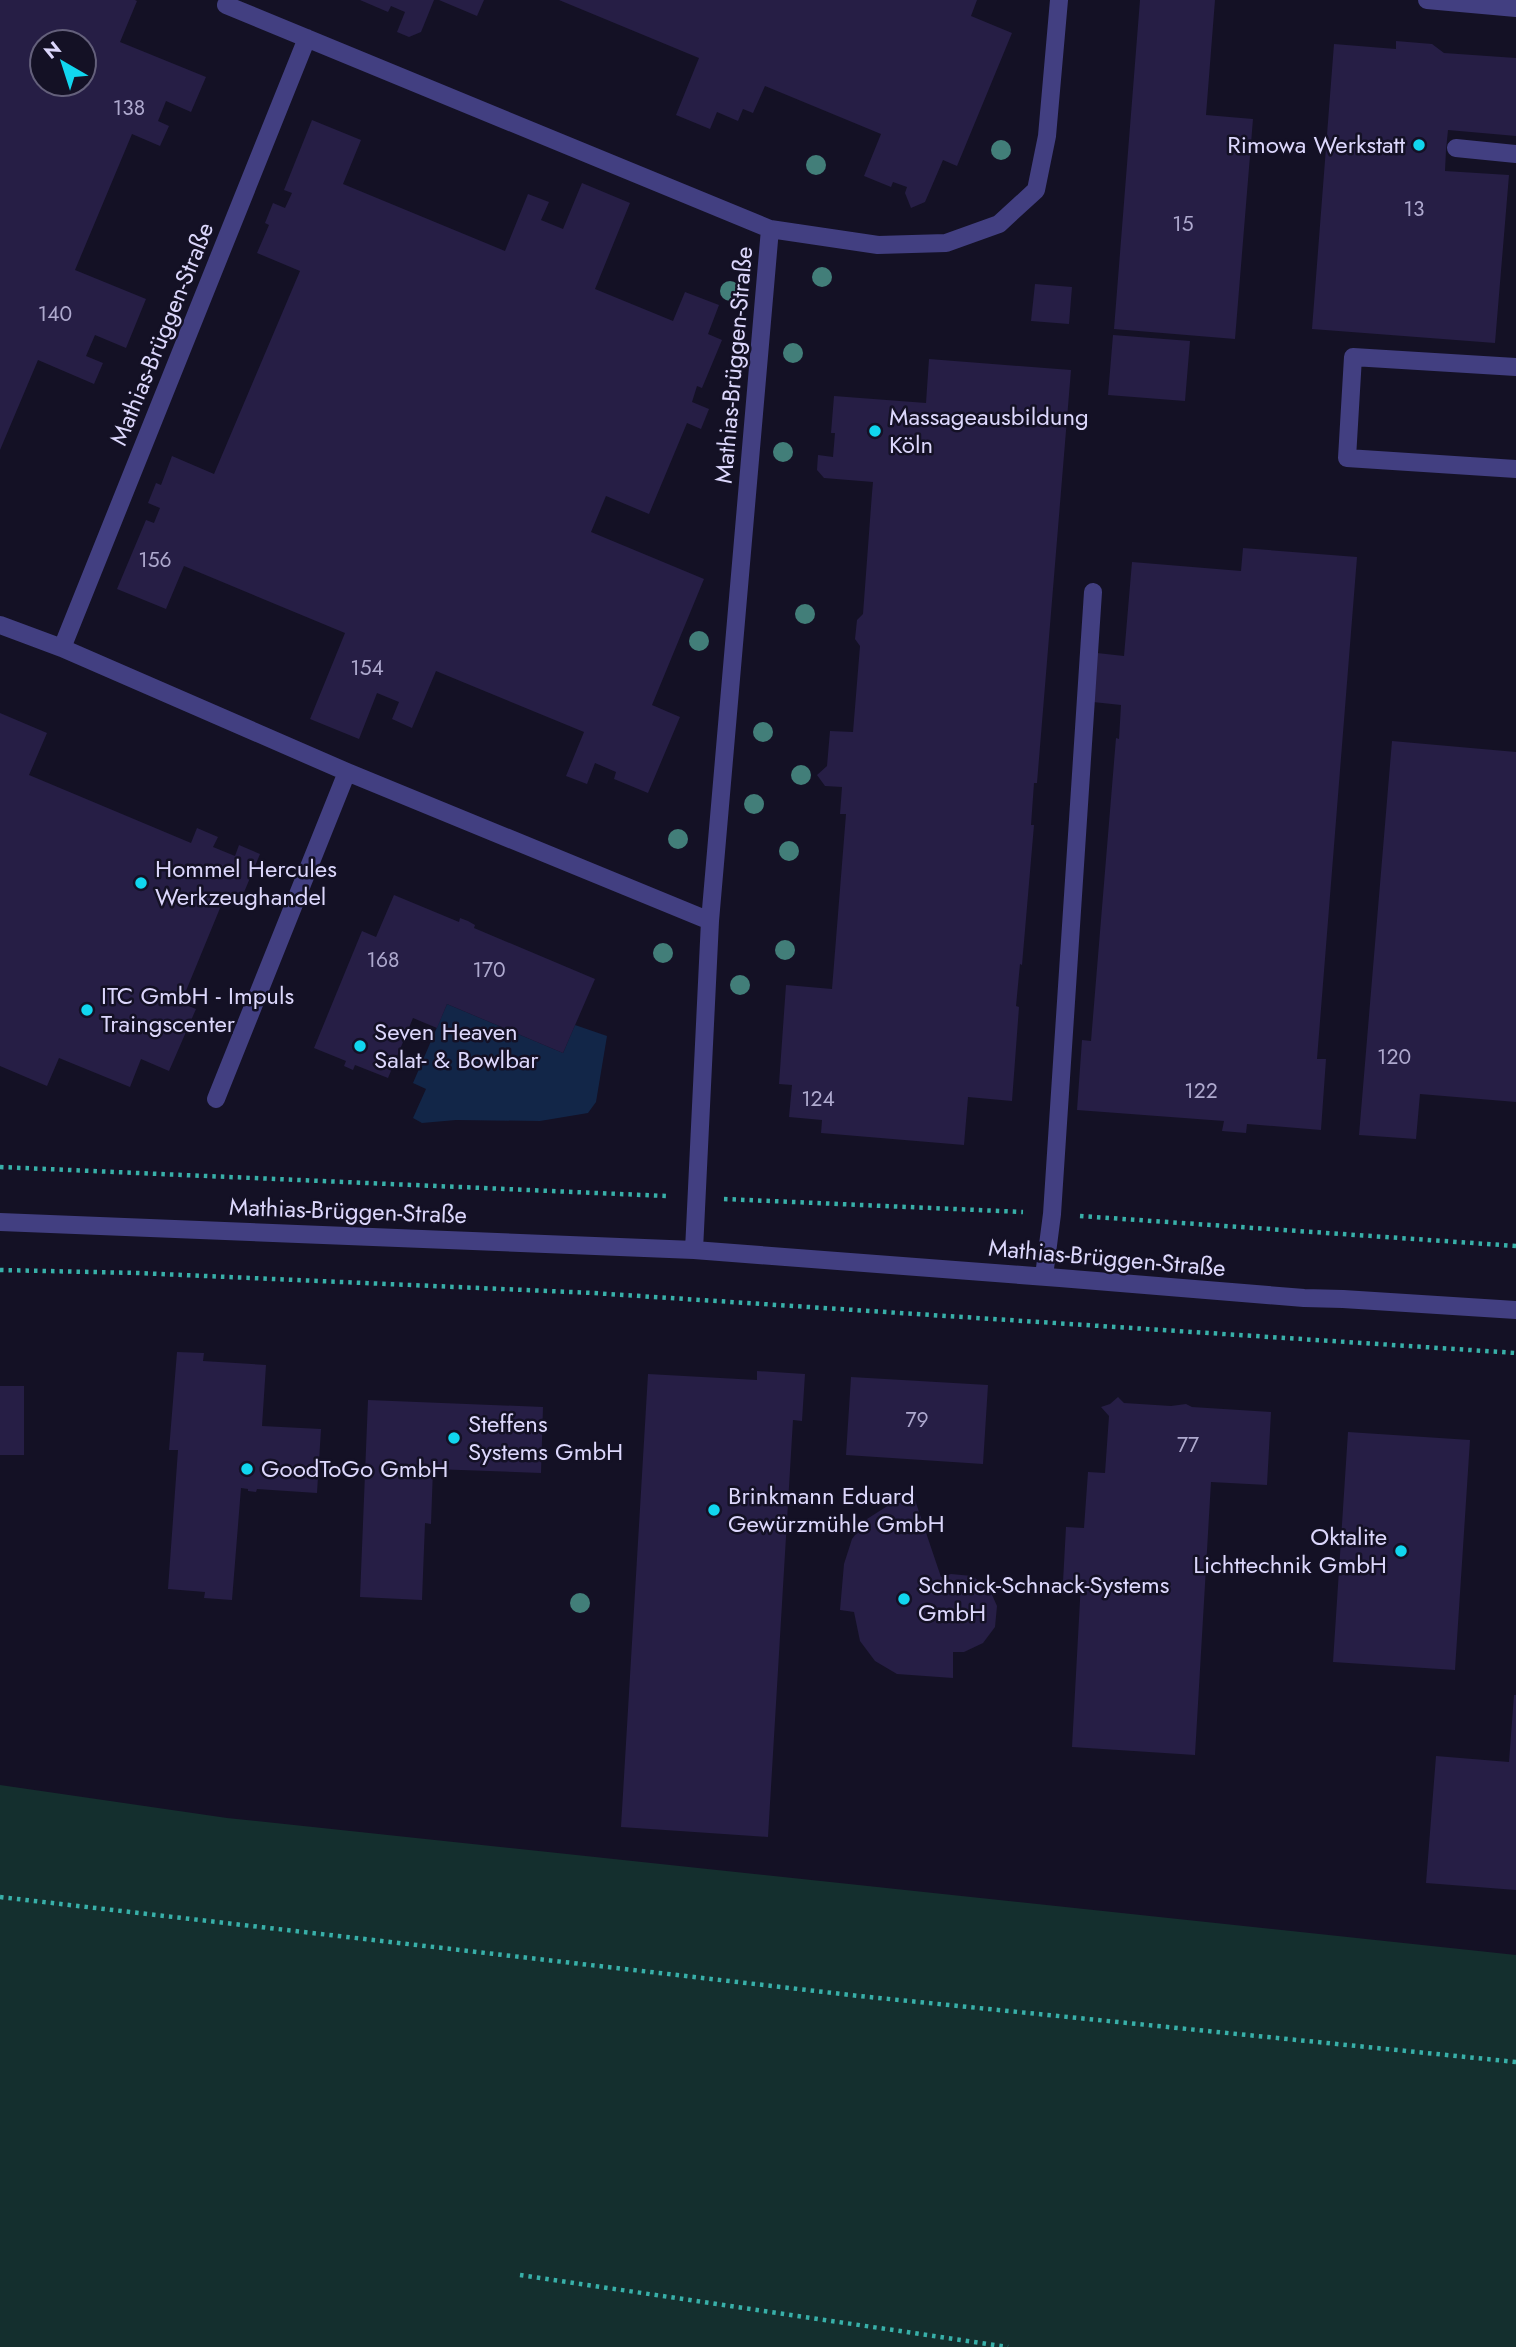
<svg xmlns="http://www.w3.org/2000/svg" width="1516" height="2347" viewBox="0 0 1516 2347" font-family="Jost,sans-serif">
	<style>
		.green { fill: #142f2e }
		.water { fill: #122648 }
		.building { fill: #261e45; fill-rule: evenodd }
		.lines { fill: none; stroke-linecap: round; stroke-linejoin: round }
		.path { stroke: #38b0a9; stroke-width: 4.5; stroke-dasharray: 3.5 5; stroke-linecap: butt }
		.minor { stroke: #423f81; stroke-width: 18 }
		.tree { fill: #427e79 }
		.poi-dot { fill: #11d6ef; stroke: #141125; stroke-width: 2.5 }
		.labels { text-anchor: middle; stroke-width: 5; stroke-linejoin: round; paint-order: stroke }
		.number-label { font-size: 21px; fill: #aea9ce }
		.poi-label { font-size: 24px; fill: #dcd7fc; stroke: #141125; text-anchor: start }
		.street-label { font-size: 24px; fill: #dcd7fc; stroke: #141125 }
	</style>
	<rect width="100%" height="100%" fill="#141125"/>
	<path class="green" d="M0,1785L227,1818L1516,1955V2347H0Z"/>
	<path class="water" d="M447,1004L563,1053L575,1025L607,1036L596,1102L588,1113L540,1121L456,1120L422,1123L413,1118L426,1089L413,1083Z"/>
	<path class="building" d="M0,0H135L137,1L120,42L206,77L191,112L166,101L158,121L169,126L160,146L132,134L75,270L146,299L126,348L95,335L86,356L103,363L94,384L38,360L0,450ZM42,42H84V84H42Z
		M360,0H434L421,32L409,37L397,32L405,12L391,6L388,12Z
		M439,0H484L477,16Z
		M559,0H977L971,16L1012,33L957,166L943,160L925,202L911,208L905,193L907,187L893,182L891,187L864,176L881,134L765,86L753,113L743,109L738,121L717,112L710,129L676,115L699,58Z
		M1140,0H1215L1206,115L1253,119L1235,339L1114,329Z
		M1396,41L1432,44L1444,53L1516,58V136L1448,130L1446,150L1445,171L1509,175L1495,343L1312,329L1334,44L1396,49Z
		M312,120L361,140L343,184L505,251L528,194L549,202L541,220L563,229L582,183L630,203L595,289L673,321L685,292L719,305L708,334L722,340L702,388L697,386L692,402L709,409L701,429L687,423L649,514L606,496L591,532L704,579L652,705L680,717L648,793L614,779L616,772L595,763L587,784L566,776L584,732L436,671L412,728L392,719L399,702L377,693L359,739L310,719L345,633L184,566L166,609L117,589L146,520L154,523L160,508L148,503L156,483L161,485L172,456L214,474L300,271L257,253L269,225L265,223L273,203L285,208L292,193L284,190Z
		M1035,284L1072,287L1069,324L1031,321Z
		M1113,335L1190,341L1185,401L1108,395Z
		M929,359L1071,370L1037,783H1034L1031,825H1034L1022,965L1020,964L1016,1006L1019,1007L1012,1101L968,1097L964,1145L821,1133L822,1120L789,1117L792,1085L779,1084L786,985L832,989L846,814H840L842,787L825,786L817,775L827,766L830,731L853,732L860,646L855,639L857,620L863,614L872,493L873,482L824,478L817,470L818,455L833,457L835,433H831L834,396L926,403Z
		M1243,548L1357,557L1317,1059H1326L1321,1130L1247,1124L1246,1133L1222,1131L1224,1121L1077,1110L1082,1040L1091,1041L1116,738L1119,739L1121,705L1093,702L1097,653L1124,656L1132,562L1241,571Z
		M0,713L47,733L29,775L191,843L197,828L218,837L213,847L235,856L239,845L260,854L240,902L225,896L181,1003L196,1009L169,1071L141,1059L130,1087L59,1058L47,1086L0,1066Z
		M1392,741L1516,752V1102L1420,1094L1416,1139L1359,1135Z
		M394,895L459,922L460,918L468,921L475,925L474,928L595,979L563,1053L447,1004L437,1028L413,1018L388,1078L355,1065L353,1070L344,1066L346,1061L314,1048L362,931L376,937Z
		M177,1352L204,1353L203,1361L266,1365L262,1426L321,1429L317,1493L257,1489L256,1492L248,1491V1489L241,1488L232,1600L204,1598L205,1592L168,1589L178,1450H169Z
		M757,1371L805,1374L802,1421L793,1420L768,1837L621,1827L648,1374L757,1380Z
		M851,1377L988,1385L983,1464L846,1455Z
		M0,1386H24V1455H0Z
		M1118,1397L1124,1403L1171,1406L1186,1404L1192,1407L1271,1412L1267,1485L1211,1482L1195,1755L1072,1747L1081,1582H1063L1066,1527L1084,1528L1088,1472L1105,1473L1109,1416L1101,1407L1110,1404Z
		M368,1400L543,1407L541,1473L433,1469L431,1524L425,1523L422,1600L360,1597Z
		M1348,1432L1470,1440L1455,1670L1333,1662Z
		M915,1500L941,1577L951,1574L972,1576L989,1588L997,1606L995,1627L983,1643L964,1652H953V1678L897,1674L875,1661L860,1641L854,1612L840,1610L844,1564L852,1539L867,1519L889,1505Z
		M1514,1695H1516V1890L1426,1883L1436,1756L1509,1762Z"/>
	<g class="lines">
		<path class="path" d="M0,1167L666,1196
			M724,1199L1023,1212
			M1080,1216L1516,1246
			M0,1270L137,1273L593,1293L1516,1353
			M0,1897L859,1996L1516,2062
			M520,2275L1008,2347"/>
		<path class="minor" d="M1427,0L1516,8
			M226,5L770,229L710,921L694,1250
			M1456,148L1516,154
			M770,229L878,245L946,243L999,224L1036,190L1047,136L1059,0
			M1516,367L1353,357L1347,458L1516,469
			M0,625L62,648L307,38
			M62,648L347,772L710,921
			M216,1099L347,772
			M0,1222L694,1250L1060,1278L1304,1298L1343,1299L1516,1310
			M1044,1276L1052,1214L1093,592"/>
	</g>
	<g class="tree">
		<circle cx="1001" cy="150" r="10"/>
		<circle cx="816" cy="165" r="10"/>
		<circle cx="822" cy="277" r="10"/>
		<circle cx="730" cy="291" r="10"/>
		<circle cx="793" cy="353" r="10"/>
		<circle cx="783" cy="452" r="10"/>
		<circle cx="805" cy="614" r="10"/>
		<circle cx="699" cy="641" r="10"/>
		<circle cx="763" cy="732" r="10"/>
		<circle cx="801" cy="775" r="10"/>
		<circle cx="754" cy="804" r="10"/>
		<circle cx="678" cy="839" r="10"/>
		<circle cx="789" cy="851" r="10"/>
		<circle cx="785" cy="950" r="10"/>
		<circle cx="663" cy="953" r="10"/>
		<circle cx="740" cy="985" r="10"/>
		<circle cx="580" cy="1603" r="10"/>
	</g>
	<g class="poi-dot">
		<circle cx="1419" cy="145" r="7"/>
		<circle cx="875" cy="431" r="7"/>
		<circle cx="141" cy="883" r="7"/>
		<circle cx="87" cy="1010" r="7"/>
		<circle cx="360" cy="1046" r="7"/>
		<circle cx="454" cy="1438" r="7"/>
		<circle cx="247" cy="1469" r="7"/>
		<circle cx="714" cy="1510" r="7"/>
		<circle cx="1401" cy="1551" r="7"/>
		<circle cx="904" cy="1599" r="7"/>
	</g>
	<g class="labels">
		<g class="number-label">
			<text x="129" y="115">138</text>
			<text x="1414" y="216">13</text>
			<text x="1183" y="231">15</text>
			<text x="55" y="321">140</text>
			<text x="155" y="567">156</text>
			<text x="367" y="675">154</text>
			<text x="383" y="967">168</text>
			<text x="489" y="977">170</text>
			<text x="1394" y="1064">120</text>
			<text x="1201" y="1098">122</text>
			<text x="818" y="1106">124</text>
			<text x="917" y="1427">79</text>
			<text x="1188" y="1452">77</text>
		</g>
		<g class="poi-label">
			<text x="1405" y="153" text-anchor="end">Rimowa Werkstatt</text>
			<text x="889" y="425">Massageausbildung<tspan x="889" dy="28">Köln</tspan></text>
			<text x="155" y="877">Hommel Hercules<tspan x="155" dy="28">Werkzeughandel</tspan></text>
			<text x="101" y="1004">ITC GmbH - Impuls<tspan x="101" dy="28">Traingscenter</tspan></text>
			<text x="374" y="1040">Seven Heaven<tspan x="374" dy="28">Salat- &amp; Bowlbar</tspan></text>
			<text x="468" y="1432">Steffens<tspan x="468" dy="28">Systems GmbH</tspan></text>
			<text x="261" y="1477">GoodToGo GmbH</text>
			<text x="728" y="1504">Brinkmann Eduard<tspan x="728" dy="28">Gewürzmühle GmbH</tspan></text>
			<text x="1387" y="1545" text-anchor="end">Oktalite<tspan x="1387" dy="28">Lichttechnik GmbH</tspan></text>
			<text x="918" y="1593">Schnick-Schnack-Systems<tspan x="918" dy="28">GmbH</tspan></text>
		</g>
		<g class="street-label">
			<text transform="translate(162 334) rotate(-68)" y="8">Mathias-Brüggen-Straße</text>
			<text transform="translate(734 365) rotate(-85)" y="8">Mathias-Brüggen-Straße</text>
			<text transform="translate(348 1211) rotate(2)" y="8">Mathias-Brüggen-Straße</text>
			<text transform="translate(1107 1258) rotate(5)" y="8">Mathias-Brüggen-Straße</text>
		</g>
	</g>
	<g transform="translate(63 63) rotate(321)"><circle r="33" fill="#141125" stroke="#64607b" stroke-width="2"/>
	<path d="M0-5L12 26L0 18L-12 26Z" fill="#11d6ef"/>
	<text y="-10" font-size="19" font-weight="bold" text-anchor="middle" fill="#dcd7fc">N</text>
	</g>
</svg>
